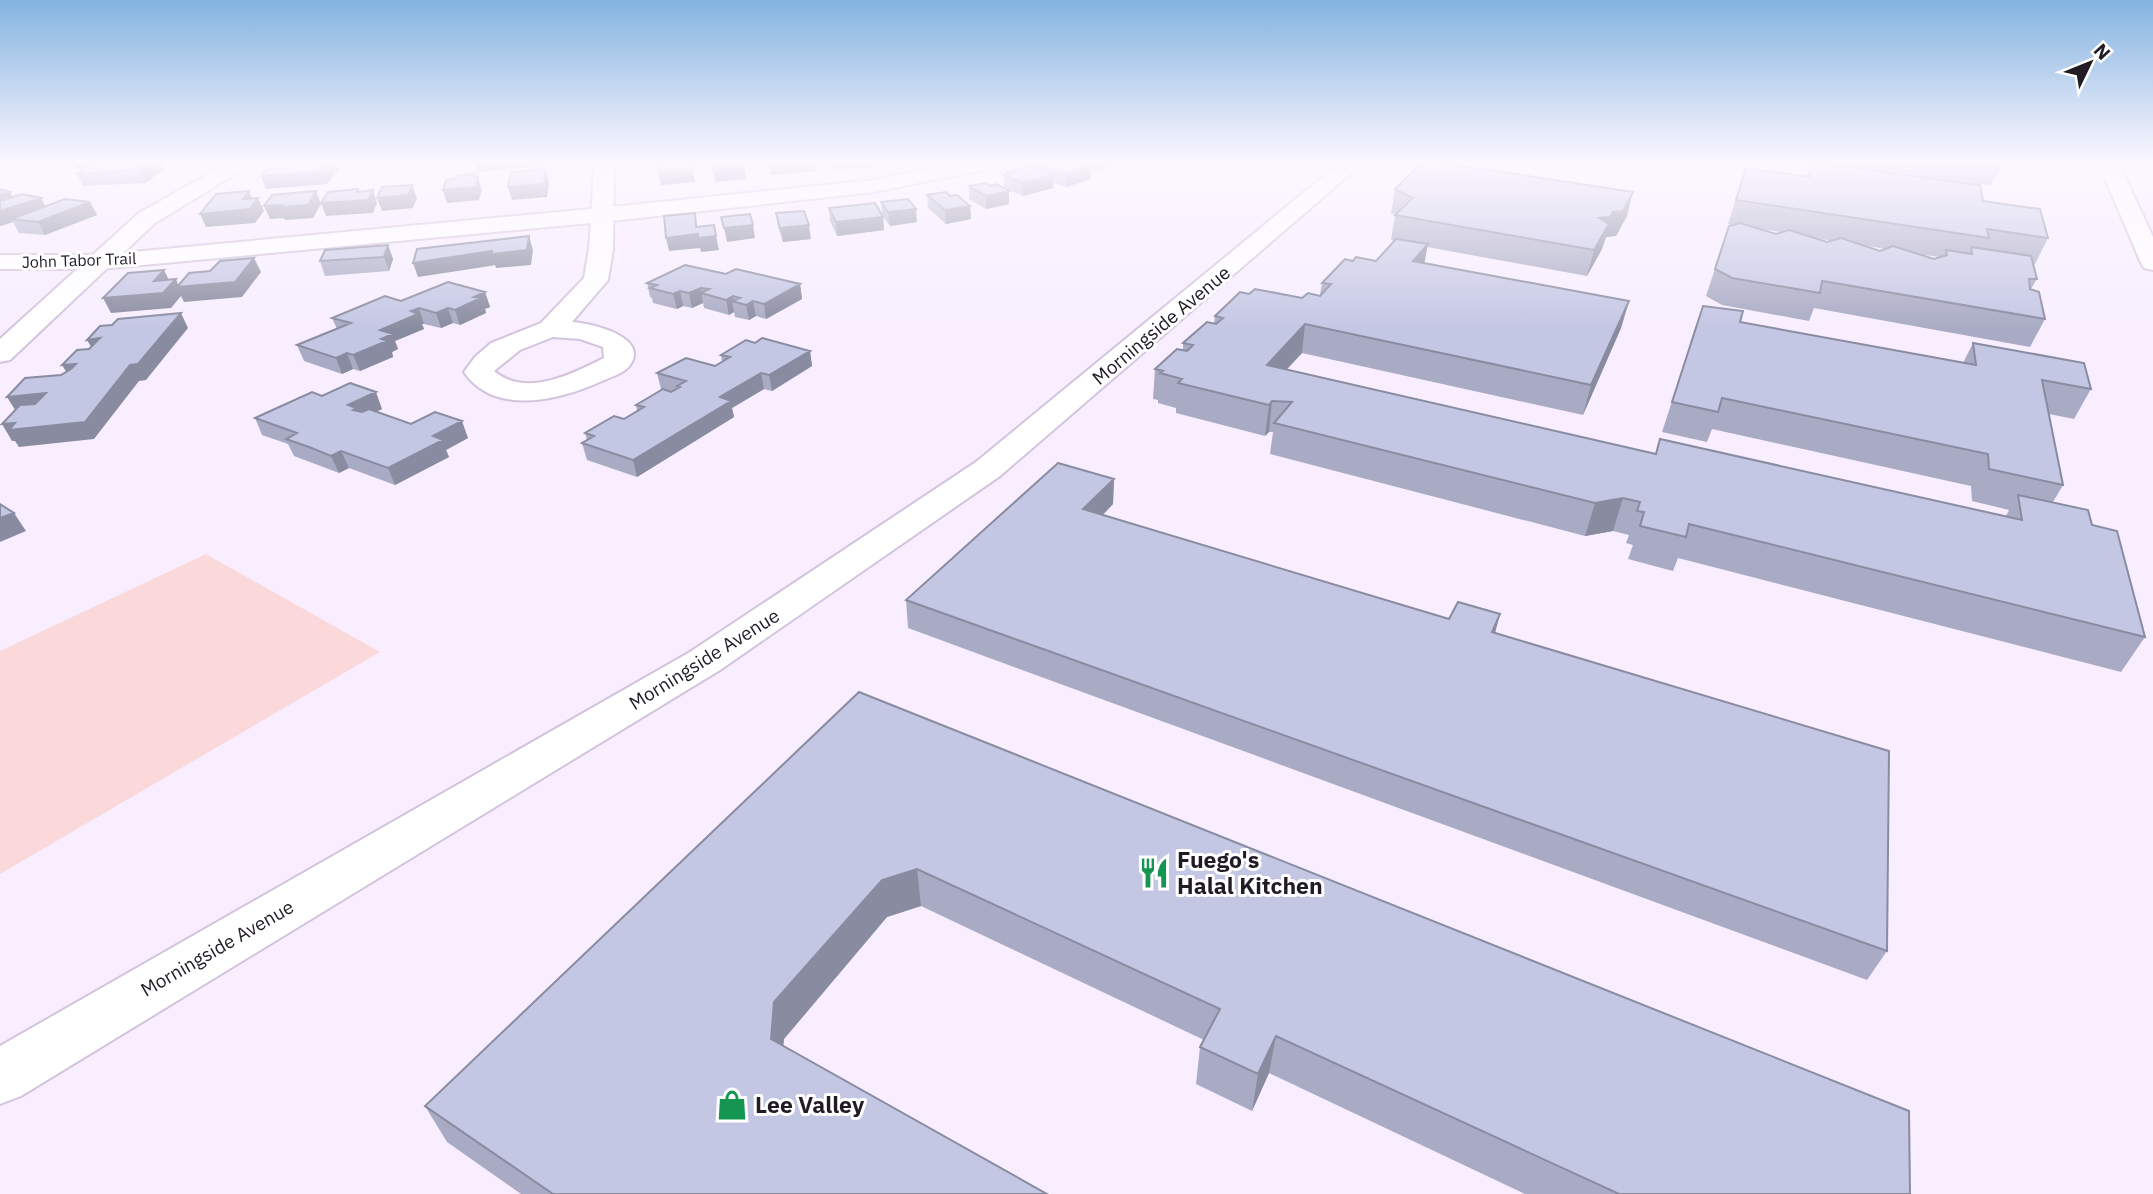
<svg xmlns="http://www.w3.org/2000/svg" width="2153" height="1194" viewBox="0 0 2153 1194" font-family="'IBM Plex Sans',sans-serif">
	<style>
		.green { fill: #fbd9da }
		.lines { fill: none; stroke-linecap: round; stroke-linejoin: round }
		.minor-casing { stroke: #d3c3dd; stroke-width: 4 }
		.tertiary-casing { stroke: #d3c3dd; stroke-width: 4 }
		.secondary-casing { stroke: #d3c3dd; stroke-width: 4 }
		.minor { fill: #fff; fill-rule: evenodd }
		.tertiary { fill: #fff; fill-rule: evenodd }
		.secondary { fill: #fff; fill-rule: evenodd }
		.wall { fill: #a9abc4; fill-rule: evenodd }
		.shaded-wall { fill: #898ba0 }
		.building { fill: #c4c7e4; stroke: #898ba0; stroke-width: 2 }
		.labels { text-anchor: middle; stroke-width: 6; stroke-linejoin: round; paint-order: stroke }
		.far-street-label { font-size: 16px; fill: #211b25; stroke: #fff }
		.street-label { font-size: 19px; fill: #211b25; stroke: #fff }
		.near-poi-label { font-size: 23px; font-weight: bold; fill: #211b25; stroke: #fff; text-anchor: start }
	</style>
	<rect width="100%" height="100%" fill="#f8eeff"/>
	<path class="green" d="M206,554L380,652L0,874V651Z"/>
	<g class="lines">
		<g class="minor-casing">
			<path id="minor" d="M230,162H255L155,223L10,360L0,362V339L139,213Z
				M598,162H618L614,168L613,249L608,280L572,322C589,323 650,336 630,365C625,373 611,377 602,381C560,400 495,417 464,372L475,357L491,343L541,323L584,278L589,249L594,168ZM553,337L580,339L603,347L604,358C572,374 526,398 494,371L520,350Z
				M2098,162H2118L2153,237V270L2144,268L2141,263Z"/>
		</g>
		<g class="tertiary-casing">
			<path id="tertiary" d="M960,162H1002L992,168L874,192L602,222L100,269H0V255H100L602,208L874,180Z"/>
		</g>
		<g class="secondary-casing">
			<path id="secondary" d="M1341,162H1364L1000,476L720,670L21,1096L0,1104V1046L690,652L976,462Z"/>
		</g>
		<use href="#minor" class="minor"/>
		<use href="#tertiary" class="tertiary"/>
		<use href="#secondary" class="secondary"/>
	</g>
	<path class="wall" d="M84,162H161L164,169L145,183L83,186L77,174L80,172L77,167Z
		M827,162H875V167L833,170Z
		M1038,162H1112V164L1100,171L1091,169V179L1066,187L1053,183V188L1023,196L1004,188V175L1007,174V172L1033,167V164Z
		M1812,162L1983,201L2048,238L2035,264H2033L2037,279L2031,289L2045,319L2030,347L1814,308L1809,321L1722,305L1706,296L1729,226L1732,225L1728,224L1746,168L1807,177ZM1760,229L1781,232L1776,234ZM1811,237L1833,241L1827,242ZM1863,245L1885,249L1880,251ZM1916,254L1940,257L1934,259Z
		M1823,162H2004L1997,176H1995L1991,185Z
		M969,186H991L1009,191V204L986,209L969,199Z
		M0,189L10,192L12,197L41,198L45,207L90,202L97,215L45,235L19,233L13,222L0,226Z
		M1395,189L1627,216L1616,236L1606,237L1602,249L1587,276L1427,247L1424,263L1629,301L1621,328L1583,415L1302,353L1287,369L1655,454L2006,516L2009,510L1972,501L1971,486L1712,429L1707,442L1662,432L1703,306L1740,322L1963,363L1973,343L2091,389L2074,419L2049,414L2063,485L2053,502L2092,525L2145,637L2121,672L1678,558L1673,571L1628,559L1633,545L1626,543L1629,535L1613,531L1585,536L1270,454L1273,432H1269L1265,436L1176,413V408L1158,403V400L1153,399L1155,369L1183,351V343L1214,323L1215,316L1249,294L1302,298L1320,295L1322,283L1353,261H1376L1394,241L1391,240L1395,215L1391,213Z
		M927,195L950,196L970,206L971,219L946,224L928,208Z
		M881,202L917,222L890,226L882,215Z
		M829,208L883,217L884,230L837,236L830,221Z
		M776,213L811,239L783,242L778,227Z
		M388,245L393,259L389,271L325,276L320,261Z
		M726,274L800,284L802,299L766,319L756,316L749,320L735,317L734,312L729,315L704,308L703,303L692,308L683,306L677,309L653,303L652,298L650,297L647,283Z
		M485,292L490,307L485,309L486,313L460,325L453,323L441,328L424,324H422L424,329L395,341L398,349L392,352L393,357L360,371L353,369L342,374L304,361L297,345L337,329L332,318L401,301Z
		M755,343L810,351L812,366L772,391L764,389L732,408L734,417L637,477L587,460L582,443L587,440L585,433L624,419L637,411L636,405L662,389H661L657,373L715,366L722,362L721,355Z
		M322,396L382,409L376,412L411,424L468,438L446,450L449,457L395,485L349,468L339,473L294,456L288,444L262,435L255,418Z
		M1114,479L1113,504L1103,515L1495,633L1887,951L1867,980L908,628L906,600Z
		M859,692L1910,1194H1525L1269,1073L1252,1111L1196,1084L1200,1047L1204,1040L921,906L887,917L784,1039L783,1046L1047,1194H521L447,1142L425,1106Z"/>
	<path class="shaded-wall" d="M142,162H161L164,169L145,183L139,170Z
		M301,162H352L336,163L339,169L327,184L266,189L261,176Z
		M475,162H548L547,165L478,172Z
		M771,162H815L816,171L771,175L769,163Z
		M1100,162H1112V164L1100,171Z
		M744,166L746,179L715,182L713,169Z
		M1091,166V179L1066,187V174Z
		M546,169L549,182L547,197L512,200L508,187Z
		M693,169L695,182L661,185L658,172Z
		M475,174L477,181L478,177L482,190L479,200L447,203L443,190L474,178Z
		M1053,175V188L1023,196L1022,183Z
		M412,185L417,198L413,208L382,211L377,198Z
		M358,189L362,200L373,190L377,203L373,213L326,216L321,203L357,192Z
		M249,191L254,204L258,198L264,211L255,223L206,227L200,214L243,199Z
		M316,191L321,204L313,218L285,220L284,218L270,219L264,206Z
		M1009,191V204L986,209V196Z
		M10,192L17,205L0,210V195Z
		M1633,192L1627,216L1616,236L1606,237L1602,249L1587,276L1594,250L1599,218L1613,212Z
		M41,198L48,211L11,219L13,222L0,226V211Z
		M90,202L97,215L45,235L38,222Z
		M970,206L971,219L946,224L945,210Z
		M916,209L917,222L890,226L888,212Z
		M695,213L697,227L716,236L719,250L701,252L700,248L669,251L666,238Z
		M883,217L884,230L837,236L836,222Z
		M753,225L755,238L727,242L724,228Z
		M809,225L811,239L783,242L780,228Z
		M529,236L533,250L531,265L496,268L495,265L490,266L418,277L413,263Z
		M1428,244L1423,270L1413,261Z
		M388,245L393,259L389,271L384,257Z
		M254,258L261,272L242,297L184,302L181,296L171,308L111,313L103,298L154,281L164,270L171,284L176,279L179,287Z
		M800,284L802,299L766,319L764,304Z
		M701,288L703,303L692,308L689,293Z
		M680,291L683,306L677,309L673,294Z
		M485,292L490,307L485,309L486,313L460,325L455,310L474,297Z
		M733,296L734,302L732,301L734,312L729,315L726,300Z
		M753,301L756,316L749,320L746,305Z
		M1629,301L1621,328L1583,415L1591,385Z
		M419,308L424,324H422L424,329L395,341L398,349L392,352L393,357L360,371L353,355L380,330L411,311Z
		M448,308L453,323L441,328L436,313Z
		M181,313L188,328L146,380L139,381L94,439L19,447L15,441H12L2,424L15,423L130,365Z
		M1305,324L1302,353L1264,394L1267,365Z
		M100,338L96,355L87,340Z
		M810,351L812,366L772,391L769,375Z
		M347,353L353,369L342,374L336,358Z
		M76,364L72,381L62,365Z
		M761,373L764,389L732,408L734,417L637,477L633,460L720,397Z
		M376,392L382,409L360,419L348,405Z
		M46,393L55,409L17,413L7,397Z
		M1272,401L1269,432L1265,436L1269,405Z
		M462,421L468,438L446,450L449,457L395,485L388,468L433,436Z
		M341,451L349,468L339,473L331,456Z
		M1114,479L1113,504L1083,535V509Z
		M1623,498L1613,531L1585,536L1595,503Z
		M14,513L26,531L0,542V518Z
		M1500,614L1493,641L1492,632Z
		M917,869L921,906L887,917L784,1039L780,1076L771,1039L774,1002L882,880Z
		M1276,1036L1269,1073L1252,1111L1258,1074Z"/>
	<path class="building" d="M84,162H150L139,170L77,174L89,166L77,167Z
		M273,162H330L322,172L261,176Z
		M657,162H691L693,169L658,172Z
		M712,162H743L744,166L713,169Z
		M1038,162H1079L1091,166L1066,174L1033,164Z
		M1423,162H1437L1633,192L1623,211L1613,212L1610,217L1599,218L1609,224L1594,250L1395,215L1413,198L1395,189Z
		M1812,162L1980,185L1983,201L2040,209L2048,238L1987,229L1989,238L1736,200L1746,168L1809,177Z
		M1030,166L1053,175L1022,183L1004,175L1010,174L1007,172Z
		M546,169L544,184L508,187L511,172Z
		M475,174L474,178L478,177L476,187L443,190L446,180L455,179L457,176Z
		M985,183L991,186L997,184L1009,191L986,196L969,186Z
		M412,185L408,195L377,198L382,187Z
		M0,189L10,192L0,195Z
		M358,189L357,192L373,190L368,200L321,203L328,192Z
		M249,191L243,199L258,198L250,209L200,214L216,194Z
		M316,191L308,205L280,207L282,205L264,206L272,195Z
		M946,192L950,196L957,195L970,206L945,210L927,195Z
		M22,194L41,198L0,211V201Z
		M65,199L90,202L38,222L11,219Z
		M908,199L916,209L888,212L881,202Z
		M875,203L883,217L836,222L829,208Z
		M804,211L809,225L780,228L776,213Z
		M695,213L696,227L714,225L716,236L698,238V234L666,238L664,216Z
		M750,214L753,225L724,228L721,217Z
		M1740,223L1776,234L1789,230L1827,242L1841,238L1880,251L1893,246L1934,259L1947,255L1946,250L1972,254L1971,247L2031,256L2037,279H2029L2030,289L2039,292L2045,319L1822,281L1820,293L1732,278L1715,269L1729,226Z
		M529,236L527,250L492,254V251L485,252L413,263L417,249Z
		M1396,239L1428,244L1413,261L1629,301L1591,385L1305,324L1267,365L1656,454L1660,439L2022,520L2018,495L2088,510L2092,525L2117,531L2145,637L1689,524L1686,537L1640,526L1644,512L1637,511L1640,502L1623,498L1595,503L1274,423L1292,402L1272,401L1269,405L1178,383L1182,379L1160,373L1163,371L1155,369L1177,349L1187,351L1193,345L1183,343L1207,322L1216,324L1223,318L1215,316L1240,292L1249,294L1255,289L1302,298L1308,293L1320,296L1331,284L1322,283L1345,259L1353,261L1356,257L1376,261Z
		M388,245L384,257L320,261L325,250Z
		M254,258L235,282L177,287L189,273L210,271L220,261Z
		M685,265L726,274L736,269L800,284L764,304L753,301L746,305L732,301L740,298L733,296L726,300L701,293L709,289L701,288L689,293L680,291L673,294L650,288L657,285L647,283Z
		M164,270L154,281L176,279L163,293L103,298L128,273Z
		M448,282L485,292L474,297L481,298L455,310L448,308L436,313L419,308L411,311L418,314L380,330L393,334L381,339L387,341L353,355L347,353L336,358L297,345L351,323L332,318L385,296L401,301Z
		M1703,306L1743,311L1740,322L1976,365L1973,343L2084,363L2091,389L2042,380L2063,485L1989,469L1988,454L1722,398L1718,412L1672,402Z
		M181,313L138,364L130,365L85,422L9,430L15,423L2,424L20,405L35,404L46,393L7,397L25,378L61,375L71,369L76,364L62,365L77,350L89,349L100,338L87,340L100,326L112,325L118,319Z
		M762,338L810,351L769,375L761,373L723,395L720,397L731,401L633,460L582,443L594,436L585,433L614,416L624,419L644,407L636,405L663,389L671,392L680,387L677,386L686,381L657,373L686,358L715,366L730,357L721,355L746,340L755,343Z
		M350,383L376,392L348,405L356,408L353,410L362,412L369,409L411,424L435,412L462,421L433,436L443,440L388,468L341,451L331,456L309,447L286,439L297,433L255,418L312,392L322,396Z
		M1058,463L1114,479L1083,509L1449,619L1458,602L1500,614L1492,632L1889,751L1887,951L906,600Z
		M0,504L14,513L0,518Z
		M859,692L1909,1111L1910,1194H1619L1276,1036L1258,1074L1200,1047L1220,1009L917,869L882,880L774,1002L771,1039L1047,1194H553L425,1106Z"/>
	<linearGradient id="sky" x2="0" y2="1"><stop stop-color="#84b3e0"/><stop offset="0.49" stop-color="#fcf7ff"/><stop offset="1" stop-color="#fcf7ff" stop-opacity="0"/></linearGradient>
	<rect width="2153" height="330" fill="url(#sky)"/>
	<defs>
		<g id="restaurant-bare" transform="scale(2.415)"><path d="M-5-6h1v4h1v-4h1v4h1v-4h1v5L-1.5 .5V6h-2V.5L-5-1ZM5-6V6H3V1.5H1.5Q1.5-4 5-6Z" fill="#159552" stroke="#fff" stroke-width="2.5" paint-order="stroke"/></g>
		<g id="shop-bare" transform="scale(2.415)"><path d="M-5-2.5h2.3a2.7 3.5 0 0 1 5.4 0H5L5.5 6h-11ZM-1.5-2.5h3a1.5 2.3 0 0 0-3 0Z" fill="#159552" stroke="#fff" stroke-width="2.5" paint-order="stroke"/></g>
	</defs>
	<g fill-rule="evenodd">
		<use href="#restaurant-bare" x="1154" y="873"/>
		<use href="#shop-bare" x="732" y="1105"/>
	</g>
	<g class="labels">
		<g class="far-street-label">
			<text transform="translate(79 260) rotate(-2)" y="6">John Tabor Trail</text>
		</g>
		<g class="street-label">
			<text transform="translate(1161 325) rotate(-40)" y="7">Morningside Avenue</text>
			<text transform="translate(704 659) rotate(-32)" y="7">Morningside Avenue</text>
			<text transform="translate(217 948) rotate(-30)" y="7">Morningside Avenue</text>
		</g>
		<g class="near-poi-label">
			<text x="1177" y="868">Fuego's<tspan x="1177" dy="26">Halal Kitchen</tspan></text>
			<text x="755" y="1113">Lee Valley</text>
		</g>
	</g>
	<g transform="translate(2090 63) rotate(47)" stroke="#ffffff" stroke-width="5" paint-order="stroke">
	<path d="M0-5L12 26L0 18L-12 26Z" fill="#211b25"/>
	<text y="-10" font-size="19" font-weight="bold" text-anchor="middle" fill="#211b25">N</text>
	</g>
</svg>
